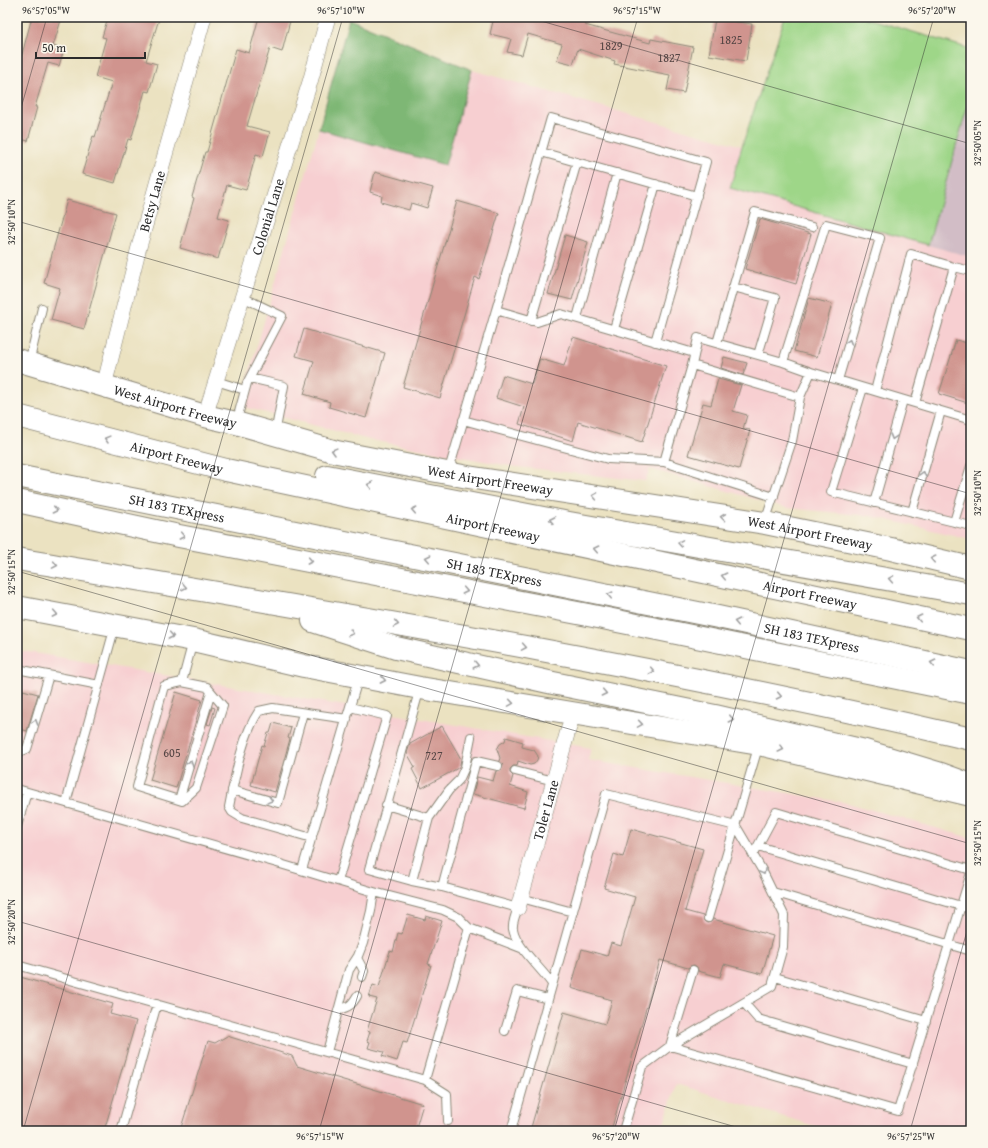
<svg xmlns="http://www.w3.org/2000/svg" width="988" height="1148" viewBox="0 0 988 1148" font-family="'Gentium Book Plus',serif">
	<style>
		.built { fill: #f7cfd1 }
		.industrial { fill: #d2bdc6 }
		.green { fill: #9ed688; stroke: #64805a }
		.forest { fill: #7eb774; stroke: #547150 }
		.building { fill: #d0948e }
		.lines { fill: none; stroke-linecap: round; stroke-linejoin: round }
		.service-casing { stroke: #8b8676; stroke-width: 10 }
		.minor-casing { stroke: #8b8676; stroke-width: 16 }
		.secondary-casing { stroke: #8b8676; stroke-width: 24 }
		.motorway-casing { stroke: #8b8676; stroke-width: 24 }
		.service { stroke: #fff; stroke-width: 8 }
		.minor { stroke: #fff; stroke-width: 15 }
		.secondary { stroke: #fff; stroke-width: 22 }
		.motorway { stroke: #fff; stroke-width: 22 }
		.oneway { stroke: #a0a0a0 }
		.ticks { fill: none; stroke: #2b2b2b; stroke-width: 1; stroke-opacity: 0.45 }
		.labels { text-anchor: middle; stroke-width: 4; stroke-linejoin: round; paint-order: stroke }
		.number-label { font-size: 12px; fill: #544544 }
		.street-label { font-size: 14px; fill: #2b2b2b; stroke: #fbf7ec }
		.neatline { fill: none; stroke: #2b2b2b; stroke-width: 1.5 }
		.ticks-label { font-size: 10px; text-anchor: middle; fill: #2b2b2b }
	</style>
	<rect width="100%" height="100%" fill="#fbf7ec"/>
	<filter id="ink" filterUnits="userSpaceOnUse"><feTurbulence type="fractalNoise" baseFrequency=".025" numOctaves="2"/><feDisplacementMap in="SourceGraphic" scale="8" xChannelSelector="R" yChannelSelector="G"/><feConvolveMatrix kernelMatrix="1 2 1 2 8 2 1 2 1" color-interpolation-filters="sRGB"/></filter>
	<filter id="wash" filterUnits="userSpaceOnUse"><feTurbulence type="fractalNoise" baseFrequency=".012" numOctaves="4" result="noise"/><feDisplacementMap in="SourceGraphic" scale="16" xChannelSelector="R" yChannelSelector="G"/><feGaussianBlur stdDeviation="0.9" result="paint"/><feColorMatrix in="noise" values="0 0 0 0 0 0 0 0 0 0 0 0 0 0 0 0 0 1.4 0 .05"/><feComposite in="paint" operator="in"/></filter>
	<g filter="url(#wash)">
		<rect width="100%" height="100%" fill="#ebe2c1"/>
		<path class="built" d="M472,70L742,146L730,188L971,257V539L870,516L787,508L650,469L645,481L510,466L366,439L240,406L319,129L445,165Z
			M17,650L591,748L588,760L848,803L971,838V1131H831L676,1084L662,1131H17Z"/>
		<path class="industrial" d="M971,94V257L928,245Z"/>
		<path class="green" d="M785,17H862L971,49V94L928,245L730,188L742,146Z"/>
		<path class="forest" d="M349,19L472,70L445,165L319,129Z"/>
		<g id="blocks">
			<path class="building" d="M32,17H62L53,46L64,49L59,66L48,63L35,107H37L28,141L17,138V73Z
				M108,17H152L159,19L146,61L157,64L149,92L145,91L131,140L128,139L115,183L82,174L93,136L95,137L112,82L95,77L106,38L102,37Z
				M259,17H291L282,52L270,48L247,126L270,132L263,156L256,154L246,190L227,185L218,217L229,220L218,259L180,248L194,198L192,197L205,152H207L236,49L249,53Z
				M494,17H569L586,22L585,25L650,43L651,39L693,47L684,93L667,90L670,75L614,64L615,61L578,49L573,64L557,60L562,44L528,34L522,55L507,52L511,39L490,34Z
				M715,19L752,24L746,61L709,55Z
				M375,172L433,188L427,208L411,203L409,210L381,202L382,196L370,192Z
				M67,200L116,213L84,329L51,320L60,288L44,283Z
				M457,201L499,213L479,279L475,277L440,398L403,387Z
				M760,219L811,234L796,284L745,269Z
				M565,235L588,242L572,300L548,294Z
				M809,298L832,304L817,357L794,351Z
				M304,329L385,353L366,418L329,407L330,402L304,394L314,361L296,356Z
				M573,337L666,366L642,442L578,422L573,441L519,424L524,407L496,398L503,375L532,384L540,359L564,366Z
				M956,340L971,344V404L939,394Z
				M724,357L747,363L743,375L721,368Z
				M718,379L741,385L733,411L747,415L743,429L750,430L739,469L688,455L703,403L711,405Z
				M23,690L38,694L27,731L17,728V692L22,693Z
				M176,692L202,700L176,788L150,780Z
				M212,707L215,708L210,725L207,724Z
				M273,723L291,728L288,738L290,739L275,792L251,785L262,745L264,746L268,733H270Z
				M442,726L461,759L460,765L458,768L422,788L412,769L415,767L407,753L410,744Z
				M506,737L523,742L522,747L534,750L538,756L537,760L534,764L530,765L518,761L517,766H513L510,769V773L513,776L510,786L528,792L524,808L473,794L477,777L493,781L496,771L502,769L503,765L499,761L500,758L497,749L500,744L505,741Z
				M631,829L703,849L685,911L703,916L704,921L707,923L711,922L713,919L773,936L762,974L724,964L720,977L698,971L697,967L694,965L690,966L688,968L660,960L611,1131H530L564,1012L605,1024L612,1000L571,988L582,949L607,956L611,943L621,946L635,897L604,888L614,854L623,857Z
				M408,915L425,920L426,916L442,921L428,964L431,965L407,1043L403,1042L397,1061L382,1056L384,1052L368,1048L370,1042L367,1041L370,1032L367,1031L377,999L369,997L373,985L379,987L390,951L393,952L398,933L402,934Z
				M17,976L113,1004L110,1014L136,1021L104,1131H17Z
				M227,1036L292,1056L297,1066L423,1104L415,1131H180L208,1041L215,1043Z"/>
		</g>
	</g>
	<g filter="url(#ink)">
		<use href="#blocks" fill-opacity="0" stroke="#8b8676" stroke-width="1"/>
		<g class="lines">
			<g class="service-casing">
				<path id="service" d="M541,152L697,196
					M954,267L971,271
					M733,287L775,298L758,355
					M577,318L617,173
					M531,321L577,162
					M614,329L656,184
					M655,342L706,162L551,118L496,310L537,322L561,314L694,353
					M717,343L755,212L812,227
					M29,363L42,308
					M692,365L698,338L783,362
					M811,372L783,362L826,224L880,238L838,380
					M250,378L284,386L275,434
					M216,381L245,390
					M863,388L831,492L971,526
					M875,391L911,254L954,267L915,403
					M800,397L811,372L971,420
					M463,420L608,459L664,462
					M236,423L247,383L282,316L242,297
					M448,473L496,310
					M874,503L903,400
					M912,512L941,411
					M765,522L792,441L800,397L692,365L664,462L774,497
					M954,522L971,466
					M17,669L99,685
					M182,682L207,687L223,706L196,788L182,801L137,787L164,686L182,682L193,641
					M17,753L27,749L49,675
					M498,766L476,761L442,887L518,908C516,913 512,923 513,929C516,947 542,969 552,984
					M515,771L554,781
					M17,789L277,863L374,892L371,911L363,943L358,956L349,970L327,1052
					M232,790L278,803L303,713
					M179,800L211,692
					M66,803L115,626
					M386,805L429,818L412,881L369,869L420,688
					M429,818L449,790L459,780L465,767L471,737
					M17,826L27,792
					M312,838L242,818L232,812L229,807C235,776 242,736 259,711L273,708L347,719
					M758,846L971,909
					M753,855L776,812L971,870
					M302,870L359,676
					M338,881L387,716L350,707
					M412,881L442,887
					M374,892L443,910L458,917L469,928L425,1080
					M773,892L971,951
					M521,898L573,912
					M708,918L759,744
					M469,928L521,948
					M357,958L364,971L362,977
					M17,965L425,1080L447,1094L448,1121
					M693,970L670,1046L898,1111L971,873
					M775,977L926,1021
					M744,1003L758,1019L913,1064
					M338,1010C349,1007 352,1005 357,996
					M505,1031L517,991L548,999
					M121,1131L157,1004
					M511,1131L606,794L736,826L762,870L784,915L783,947L772,986L670,1046L642,1067L623,1131"/>
			</g>
			<g class="minor-casing">
				<g id="minor">
					<path id="s1" d="M104,386L139,247L204,17"/>
					<path id="s2" d="M205,416L310,82L328,17"/>
					<path id="s3" d="M518,908L573,713"/>
				</g>
			</g>
			<g class="secondary-casing">
				<g id="secondary">
					<path id="s4" d="M17,360L148,399L205,416L236,423L337,452L468,477L765,523L891,549L971,568"/>
					<path d="M17,607L193,640L304,666L420,688L759,744L971,795"/>
				</g>
			</g>
			<g class="motorway-casing">
				<g id="motorway">
					<path id="s5" d="M17,416L226,470L971,629"/>
					<path id="s6" d="M17,476L718,617L971,672"/>
					<path d="M327,476L569,523L971,594"/>
					<path d="M17,501L179,536L588,615L971,693"/>
					<path d="M17,559C336,613 656,665 971,739"/>
					<path d="M313,621L396,648L553,683L715,716L865,751L941,774L971,785"/>
				</g>
			</g>
			<use href="#service" class="service"/>
			<use href="#minor" class="minor"/>
			<use href="#secondary" class="secondary"/>
			<use href="#motorway" class="motorway"/>
		</g>
		<defs><path id="oneway-chevron" d="M-2-3.5L2.5 0L-2 3.5" fill="none" stroke-width="1.6" stroke-linecap="round" stroke-linejoin="round"/></defs>
		<g class="oneway">
			<use href="#oneway-chevron" transform="translate(849 342) rotate(-74)"/>
			<use href="#oneway-chevron" transform="translate(893 437) rotate(106)"/>
			<use href="#oneway-chevron" transform="translate(107 439) rotate(-165)"/>
			<use href="#oneway-chevron" transform="translate(334 451) rotate(-165)"/>
			<use href="#oneway-chevron" transform="translate(923 474) rotate(-74)"/>
			<use href="#oneway-chevron" transform="translate(370 485) rotate(-169)"/>
			<use href="#oneway-chevron" transform="translate(595 496) rotate(-170)"/>
			<use href="#oneway-chevron" transform="translate(55 510) rotate(12)"/>
			<use href="#oneway-chevron" transform="translate(414 510) rotate(-168)"/>
			<use href="#oneway-chevron" transform="translate(723 517) rotate(-172)"/>
			<use href="#oneway-chevron" transform="translate(552 520) rotate(-169)"/>
			<use href="#oneway-chevron" transform="translate(182 536) rotate(11)"/>
			<use href="#oneway-chevron" transform="translate(680 543) rotate(-170)"/>
			<use href="#oneway-chevron" transform="translate(596 549) rotate(-168)"/>
			<use href="#oneway-chevron" transform="translate(428 558) rotate(-168)"/>
			<use href="#oneway-chevron" transform="translate(933 559) rotate(-167)"/>
			<use href="#oneway-chevron" transform="translate(310 561) rotate(11)"/>
			<use href="#oneway-chevron" transform="translate(55 565) rotate(10)"/>
			<use href="#oneway-chevron" transform="translate(724 576) rotate(-168)"/>
			<use href="#oneway-chevron" transform="translate(891 579) rotate(-170)"/>
			<use href="#oneway-chevron" transform="translate(184 587) rotate(10)"/>
			<use href="#oneway-chevron" transform="translate(465 591) rotate(11)"/>
			<use href="#oneway-chevron" transform="translate(610 595) rotate(-168)"/>
			<use href="#oneway-chevron" transform="translate(55 614) rotate(11)"/>
			<use href="#oneway-chevron" transform="translate(919 618) rotate(-168)"/>
			<use href="#oneway-chevron" transform="translate(737 622) rotate(-168)"/>
			<use href="#oneway-chevron" transform="translate(396 624) rotate(10)"/>
			<use href="#oneway-chevron" transform="translate(351 633) rotate(18)"/>
			<use href="#oneway-chevron" transform="translate(171 636) rotate(11)"/>
			<use href="#oneway-chevron" transform="translate(524 647) rotate(10)"/>
			<use href="#oneway-chevron" transform="translate(933 663) rotate(-168)"/>
			<use href="#oneway-chevron" transform="translate(476 665) rotate(13)"/>
			<use href="#oneway-chevron" transform="translate(652 671) rotate(11)"/>
			<use href="#oneway-chevron" transform="translate(383 680) rotate(11)"/>
			<use href="#oneway-chevron" transform="translate(604 693) rotate(12)"/>
			<use href="#oneway-chevron" transform="translate(779 696) rotate(12)"/>
			<use href="#oneway-chevron" transform="translate(511 703) rotate(9)"/>
			<use href="#oneway-chevron" transform="translate(731 719) rotate(13)"/>
			<use href="#oneway-chevron" transform="translate(35 722) rotate(-73)"/>
			<use href="#oneway-chevron" transform="translate(640 724) rotate(9)"/>
			<use href="#oneway-chevron" transform="translate(781 749) rotate(14)"/>
			<use href="#oneway-chevron" transform="translate(190 763) rotate(-73)"/>
			<use href="#oneway-chevron" transform="translate(270 800) rotate(15)"/>
			<use href="#oneway-chevron" transform="translate(763 872) rotate(62)"/>
		</g>
	</g>
	<path class="ticks" d="M527,17L971,144M17,122L47,17M17,221L971,494M17,571L971,844M17,921L750,1131M23,1131L343,17M319,1131L638,17M614,1131L934,17M910,1131L971,917"/>
	<g class="labels">
		<g class="number-label">
			<text x="731" y="44">1825</text>
			<text x="611" y="50">1829</text>
			<text x="669" y="62">1827</text>
			<text x="172" y="757">605</text>
			<text x="434" y="760">727</text>
		</g>
		<g class="street-label">
			<text dy="5" stroke="none"><textPath href="#s1" startOffset="191">Betsy Lane</textPath></text>
			<text dy="5" stroke="none"><textPath href="#s2" startOffset="209">Colonial Lane</textPath></text>
			<text dy="5" stroke="none"><textPath href="#s4" startOffset="165">West Airport Freeway</textPath></text>
			<text dy="5" stroke="none"><textPath href="#s5" startOffset="165">Airport Freeway</textPath></text>
			<text dy="5" stroke="none"><textPath href="#s4" startOffset="489">West Airport Freeway</textPath></text>
			<text dy="5" stroke="none"><textPath href="#s6" startOffset="163">SH 183 TEXpress</textPath></text>
			<text dy="5" stroke="none"><textPath href="#s5" startOffset="489">Airport Freeway</textPath></text>
			<text dy="5" stroke="none"><textPath href="#s4" startOffset="813">West Airport Freeway</textPath></text>
			<text dy="5" stroke="none"><textPath href="#s6" startOffset="487">SH 183 TEXpress</textPath></text>
			<text dy="5" stroke="none"><textPath href="#s5" startOffset="813">Airport Freeway</textPath></text>
			<text dy="5" stroke="none"><textPath href="#s6" startOffset="811">SH 183 TEXpress</textPath></text>
			<text dy="5" stroke="none"><textPath href="#s3" startOffset="102">Toler Lane</textPath></text>
		</g>
	</g>
	<rect width="988" height="1148" fill="none" stroke="#fbf7ec" stroke-width="44"/>
	<path d="M36 52v6h109v-6" fill="none" stroke="#2b2b2b" stroke-width="2"/>
	<text x="42" y="52" font-size="12" fill="#2b2b2b" stroke="#fbf7ec" stroke-width="3" paint-order="stroke">50 m</text>
	<rect x="22" y="22" width="944" height="1104" class="neatline"/>
	<g class="ticks-label">
		<text x="46" y="14">96°57'05"W</text>
		<text x="341" y="14">96°57'10"W</text>
		<text x="637" y="14">96°57'15"W</text>
		<text x="932" y="14">96°57'20"W</text>
		<text transform="translate(977 143) rotate(-90)" y="4">32°50'05"N</text>
		<text transform="translate(11 222) rotate(-90)" y="4">32°50'10"N</text>
		<text transform="translate(977 493) rotate(-90)" y="4">32°50'10"N</text>
		<text transform="translate(11 572) rotate(-90)" y="4">32°50'15"N</text>
		<text transform="translate(977 843) rotate(-90)" y="4">32°50'15"N</text>
		<text transform="translate(11 922) rotate(-90)" y="4">32°50'20"N</text>
		<text x="320" y="1140">96°57'15"W</text>
		<text x="616" y="1140">96°57'20"W</text>
		<text x="911" y="1140">96°57'25"W</text>
	</g>
</svg>
